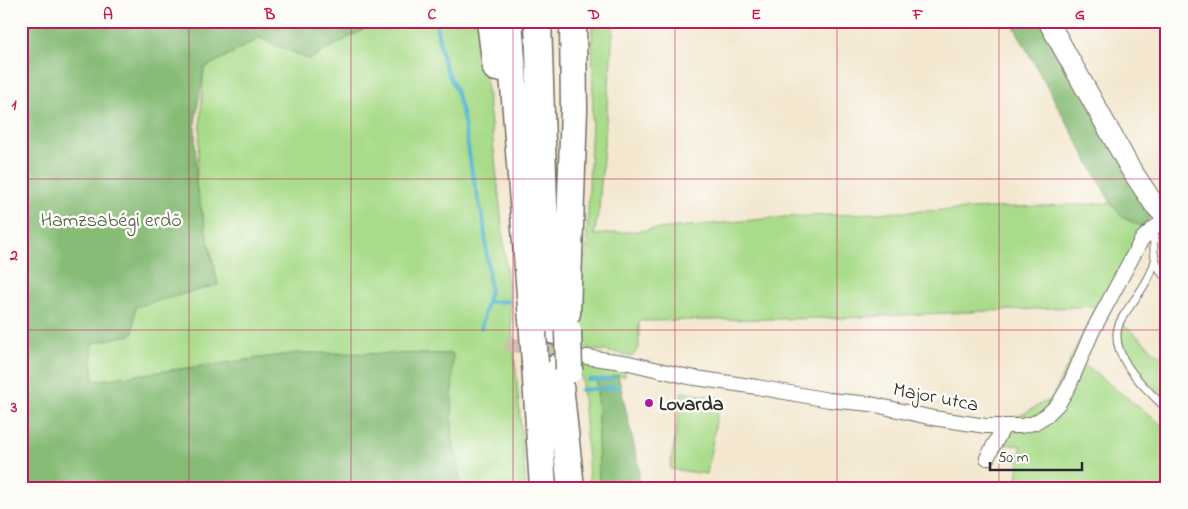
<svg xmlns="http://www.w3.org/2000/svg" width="1188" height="509" viewBox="0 0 1188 509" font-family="'Indie Flower',sans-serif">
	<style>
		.green { fill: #a9dc8a; stroke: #6a845a }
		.forest { fill: #86bc76; stroke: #587450 }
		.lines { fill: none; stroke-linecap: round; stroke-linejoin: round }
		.stream { stroke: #52b5d0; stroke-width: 4 }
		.street-tunnel { stroke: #cbc1ae; stroke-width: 14; stroke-dasharray: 14 7; stroke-linecap: butt }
		.lane-casing { stroke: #716d64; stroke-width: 9 }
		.street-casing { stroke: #716d64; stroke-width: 16 }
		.secondary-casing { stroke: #716d64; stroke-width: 22 }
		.highway-casing { stroke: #716d64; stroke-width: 29 }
		.lane { stroke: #fff; stroke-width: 7 }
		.street { stroke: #fff; stroke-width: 14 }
		.secondary { stroke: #fff; stroke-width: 20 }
		.highway { stroke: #fff; stroke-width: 26 }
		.highway-bridge-casing { stroke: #716d64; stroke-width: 29; stroke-linecap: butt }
		.highway-bridge { stroke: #fff; stroke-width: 26 }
		.grid { fill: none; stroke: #c2185b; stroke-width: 1; stroke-opacity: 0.55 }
		.poi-dot { fill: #b5179e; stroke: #fdfcf7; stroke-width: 2 }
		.labels { text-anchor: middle; stroke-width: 5; stroke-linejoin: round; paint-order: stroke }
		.park-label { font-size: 20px; fill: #516048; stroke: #fdfcf7 }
		.street-label { font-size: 20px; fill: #2b2b2b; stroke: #fdfcf7 }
		.poi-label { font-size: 20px; font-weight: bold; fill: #2b2b2b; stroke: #fdfcf7; text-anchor: start }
		.neatline { fill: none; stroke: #c2185b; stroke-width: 2 }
		.grid-label { font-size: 16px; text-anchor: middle; font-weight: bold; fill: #c2185b }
	</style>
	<rect width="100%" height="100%" fill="#fdfcf7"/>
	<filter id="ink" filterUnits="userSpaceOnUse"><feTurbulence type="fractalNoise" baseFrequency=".02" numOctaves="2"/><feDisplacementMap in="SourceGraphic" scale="10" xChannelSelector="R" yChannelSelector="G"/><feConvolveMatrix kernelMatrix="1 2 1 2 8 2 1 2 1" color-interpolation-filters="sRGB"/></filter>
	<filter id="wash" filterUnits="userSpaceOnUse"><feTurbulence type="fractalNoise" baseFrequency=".0096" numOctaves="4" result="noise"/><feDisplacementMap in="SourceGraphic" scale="20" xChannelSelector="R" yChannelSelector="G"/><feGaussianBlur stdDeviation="1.12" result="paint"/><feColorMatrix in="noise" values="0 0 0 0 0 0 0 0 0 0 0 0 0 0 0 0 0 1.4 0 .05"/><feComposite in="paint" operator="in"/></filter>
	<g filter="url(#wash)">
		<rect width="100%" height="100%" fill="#f3e7cf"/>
		<path class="green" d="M379,21H478C499,176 513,332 526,488H462L452,436V354L297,353L93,381L92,343L133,334L135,307L218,284L196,185L204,68L260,38L309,59Z
			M592,21H614L599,208L594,235L785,217L1111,203L1122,217L1144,228L1073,368L1049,408L1030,419H1008L1021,415L1052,398L1096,306L840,318L639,321V347L632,357L619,353L588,349L589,366L625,369V377L618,375L597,382L599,488H590L579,343L580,257H586L593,95Z
			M1123,324L1167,362V399C1146,385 1130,368 1123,343C1121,336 1120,331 1123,324Z
			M1083,364L1167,429V488H1016L1021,446L1002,444L1005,434L1010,432L1031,430Z
			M682,392L720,398L707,474L670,469Z"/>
		<path class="forest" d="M21,21H379L309,59L260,38L204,68L195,123L196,185L218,285L135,307L133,334L92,343L93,381L297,353L453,354L452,436L462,488H21Z
			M1011,21H1041L1149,208L1150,217L1144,228L1122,217L1111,203Z
			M618,375L639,468L638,488H599L597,381Z"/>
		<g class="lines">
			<path class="stream" d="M435,21L444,64L456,90L463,117L472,172L484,224L490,289L481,328
				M488,302L509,301
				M588,380L613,379
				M581,390L619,387"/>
		</g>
	</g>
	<g filter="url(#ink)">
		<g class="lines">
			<path class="street-tunnel" d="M506,344L574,354"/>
			<g class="lane-casing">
				<path id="lane" d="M1154,230C1153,252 1153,263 1167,280
					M1155,261C1149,283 1134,299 1122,318C1102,351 1146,389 1167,409"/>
			</g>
			<g class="street-casing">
				<path id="street" d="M587,357L629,363L689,377L757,387L829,400L871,404L933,418L986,426H1021L1034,423L1047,415L1059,403L1069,386L1092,332L1142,239L1154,228L1167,220
					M987,458L1004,426"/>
			</g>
			<g class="secondary-casing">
				<path id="secondary" d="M1048,21L1130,168L1154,204L1167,218"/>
			</g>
			<g class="highway-casing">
				<path id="highway" d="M490,21L496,68
					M509,21L533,333
					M538,21L545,235L554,331
					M567,313L574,109L573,21
					M535,363L543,488
					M558,367L571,488"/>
			</g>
			<use href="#lane" class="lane"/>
			<use href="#street" class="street"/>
			<use href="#secondary" class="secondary"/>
			<use href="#highway" class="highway"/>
			<g class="highway-bridge-casing">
				<path id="highway-bridge" d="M568,331L569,370
					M533,333L535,363"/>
			</g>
			<use href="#highway-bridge" class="highway-bridge"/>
		</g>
	</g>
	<path class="grid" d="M189,21V488M351,21V488M513,21V488M675,21V488M837,21V488M999,21V488M21,179H1167M21,330H1167"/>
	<circle class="poi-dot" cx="649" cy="403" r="5"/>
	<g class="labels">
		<g class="park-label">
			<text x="111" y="226">Hamzsabégi erdő</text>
		</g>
		<g class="street-label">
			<text transform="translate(936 396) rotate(11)" y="7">Major utca</text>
		</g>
		<g class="poi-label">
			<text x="659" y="410">Lovarda</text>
		</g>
	</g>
	<rect width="1188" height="509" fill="none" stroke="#fdfcf7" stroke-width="55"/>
	<path d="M990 462v8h92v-8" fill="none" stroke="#2b2b2b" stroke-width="2.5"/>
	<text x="998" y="462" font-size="15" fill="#2b2b2b" stroke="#fdfcf7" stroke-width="4" paint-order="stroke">50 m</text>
	<rect x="28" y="28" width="1132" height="454" class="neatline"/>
	<g class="grid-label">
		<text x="108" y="19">A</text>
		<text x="270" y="19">B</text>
		<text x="432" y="19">C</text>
		<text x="594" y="19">D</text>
		<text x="756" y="19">E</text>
		<text x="918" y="19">F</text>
		<text x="1080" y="19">G</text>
		<text x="14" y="109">1</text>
		<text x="14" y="260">2</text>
		<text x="14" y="412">3</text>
	</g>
</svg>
